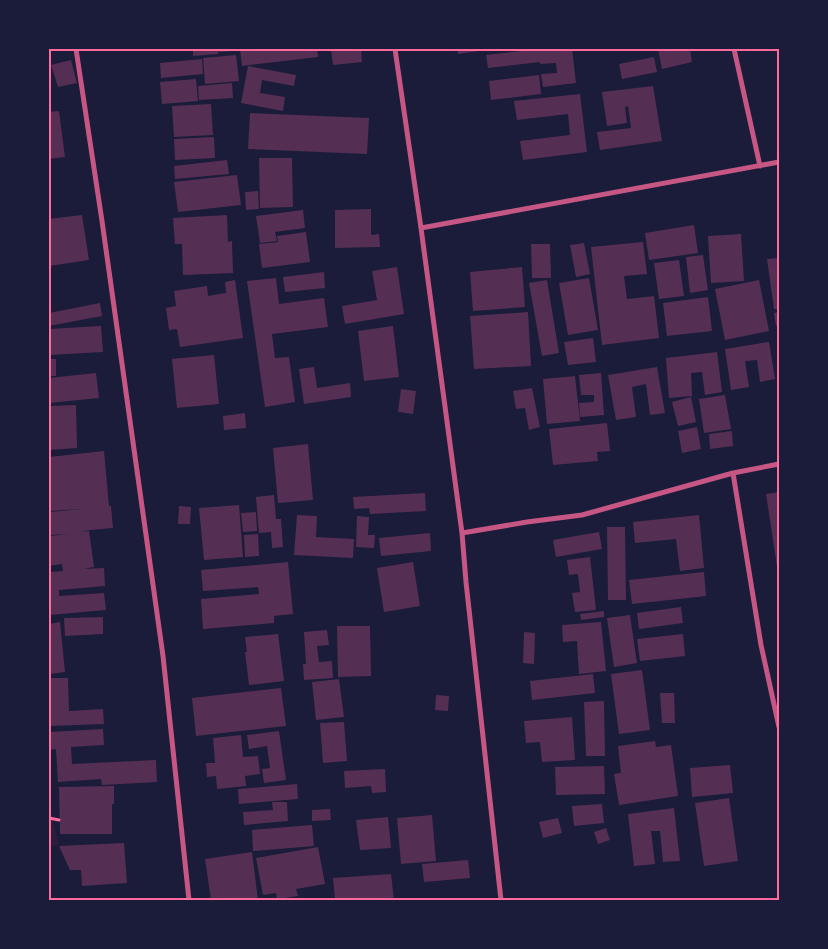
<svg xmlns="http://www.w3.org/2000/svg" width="828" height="949" viewBox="0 0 828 949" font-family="Montserrat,sans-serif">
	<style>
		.green { fill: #2a1e3b }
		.building { fill: #542f53 }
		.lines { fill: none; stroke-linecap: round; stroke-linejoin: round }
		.path { stroke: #ff6b9d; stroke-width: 3 }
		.minor { stroke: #c65784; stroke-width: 5 }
		.neatline { fill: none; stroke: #ff6b9d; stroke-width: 2 }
	</style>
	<rect width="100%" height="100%" fill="#1b1b3a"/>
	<path class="green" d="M49,805L59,846H49Z"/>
	<path class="building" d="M193,49H232L233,51L218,52V54L193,56Z
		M240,49H317L318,57L242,66Z
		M331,49H361L362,62L333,65Z
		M458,49H485V50L458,54Z
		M538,49H572L576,83L543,87L541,74L557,73L556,63L540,64V62L488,68L486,55Z
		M658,49H690L692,62L662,69Z
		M236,55L239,81L205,84L203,58Z
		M654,57L657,72L622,79L619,64Z
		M202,59L203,74L161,78L160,63Z
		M71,60L77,83L58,87L51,65Z
		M248,66L296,75L294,86L262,80L260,93L285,97L283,111L241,103Z
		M539,75L541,94L491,100L489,81Z
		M196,79L198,101L162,104L160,82Z
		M232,83L233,98L199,100L198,86Z
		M653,86L662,141L600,150L597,132L631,128L628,106L625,107L627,123L607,126L602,92Z
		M580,94L587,152L523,160L520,141L570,135L568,114L517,120L514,101Z
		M211,104L213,135L174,137L172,106Z
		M59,111L65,157L49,159V112Z
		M250,113L369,118L367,154L248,149Z
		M214,137L215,158L175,160L174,139Z
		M259,158H292L293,207L260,208Z
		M227,160L229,174L175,179L174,166Z
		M237,175L241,205L178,212L174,182Z
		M258,191L259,209L246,210L245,192Z
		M371,209V235L379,234L380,247L335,248V210Z
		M303,210L305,228L275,232L277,241L260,243L256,216Z
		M82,215L89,260L49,266V219Z
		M227,215L228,242L232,241L233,273L183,275L182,244H175L173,218Z
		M694,225L698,253L649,260L645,233Z
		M306,232L310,262L262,268L259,244L278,242L277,236Z
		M741,234L744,281L711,283L708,236Z
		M643,242L647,274L624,276L627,299L654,296L659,338L602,345L591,247Z
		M584,243L590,274L576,277L570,245Z
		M531,244H550L551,278H532Z
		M703,255L708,290L690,293L686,257Z
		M779,258V309H774L767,259Z
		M679,260L684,296L659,299L654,263Z
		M397,267L404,314L345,324L342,306L377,300L372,271Z
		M522,267L525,307L473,311L470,272Z
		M324,272L325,288L285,292L283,277Z
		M276,278L279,304L324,298L328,327L272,334L275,358L289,357L295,402L265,407L247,281Z
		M589,278L598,330L568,335L559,283Z
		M235,280L243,338L180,347L177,329L169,330L166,308L176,306L174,291L207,286L208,296L226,293L225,282Z
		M547,280L559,353L542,356L529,283Z
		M759,280L769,331L725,340L715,289Z
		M708,297L712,331L667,336L663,303Z
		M100,303L102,316L49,326V313Z
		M528,312L531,366L474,369L470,316Z
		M779,312V325L776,326L774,313Z
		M101,326L103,352L49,355V329Z
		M393,326L399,377L364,381L358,331Z
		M593,338L596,362L568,365L564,342Z
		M769,342L775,379L760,382L757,360L745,361L749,387L731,390L725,349Z
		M717,352L722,392L705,395L702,372L691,373L692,396L669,398L666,358Z
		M214,355L219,404L177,408L172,359Z
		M49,359H56V376H49Z
		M314,367L317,388L350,383L351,397L304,404L299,369Z
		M657,367L665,413L650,415L646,384L632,387L636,417L616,420L608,375Z
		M96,373L99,398L49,403V378Z
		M601,373L604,415L580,417L579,403L594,402V395H581L579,375Z
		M575,376L580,421L547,424L543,379Z
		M532,388L540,427L529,430L525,408L516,409L513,391Z
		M401,389L416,391L413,414L398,412Z
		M725,395L731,429L704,433L699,399Z
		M691,397L696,422L678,426L672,402Z
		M76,405L77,448L49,450V406Z
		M245,413L246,428L224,430L223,416Z
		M607,423L610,451L597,452L598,461L553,465L549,429Z
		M697,427L701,449L682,453L678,431Z
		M732,431L733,446L710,449L709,434Z
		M308,444L313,500L278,503L273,448Z
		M104,451L109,506H111L113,528L90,530L79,532L89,531L94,567L84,569L104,568L105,586L59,590V596L104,593L106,610L49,615V572L63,571L62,564L49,566V536L69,534L49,535V512L82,509L49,511V457Z
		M779,492V573H778L766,494Z
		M425,493L426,511L370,514L369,508L354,509L353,497Z
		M274,495L276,519H281L283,547L272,548L271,532L259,533L256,497Z
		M239,505L243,557L204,560L199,508Z
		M179,506L191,507L190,524H178Z
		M256,512L257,531L243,532L241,513Z
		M297,515L317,516L316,537L354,539L353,558L294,555Z
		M699,515L704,568L680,571L676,539L635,543L633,522Z
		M357,516L369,517L368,535H375L374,548L356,547Z
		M607,527H625L626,600H608Z
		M599,532L602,549L556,557L553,540Z
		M430,533L431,551L381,556L379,538Z
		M258,534L259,556L245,557L244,535Z
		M590,557L596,610L575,612L572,593L580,592L578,574L569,575L567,560Z
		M288,562L293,614L274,616V623L203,629L201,599L259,594L258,587L203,591L201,570Z
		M413,562L420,606L384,612L377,568Z
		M704,572L706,596L632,604L629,580Z
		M681,607L683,623L639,629L637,613Z
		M604,611V617L581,620L580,614Z
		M630,615L637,663L614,667L607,618Z
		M103,617V634L65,636L64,618Z
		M60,622L65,672L49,674V624Z
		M601,622L606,671L579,674L577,641L563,642L562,625Z
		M337,626H370L371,676L338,677Z
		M327,630L329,645L317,646L319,662L332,661L333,678L304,680L303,664H306L304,632Z
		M524,632L535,633L534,664L523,663Z
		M278,634L284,681L249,685L245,652H247L245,637Z
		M683,634L685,656L640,661L637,639Z
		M642,670L650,730L619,734L611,674Z
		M593,674L595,693L532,700L530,681Z
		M49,678H68L69,711L103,709L104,724L50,726Z
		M339,679L344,717L316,720L312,682Z
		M281,688L286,726L196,736L192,698Z
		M660,693H674L675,723H662Z
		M436,695L449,696L448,711L435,710Z
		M604,701L605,756H586L584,702Z
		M572,717L575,760L542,762L540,742L526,743L524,721Z
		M344,722L347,761L323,763L320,723Z
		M103,729L104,745L71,747L72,764L156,760L157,782L102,785L101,779L58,782L56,749L49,750V732Z
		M279,731L286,780L264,783L262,769L270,768L267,746L249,749L247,735Z
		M241,735L243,757L258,756L260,774L245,776L246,786L217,789L216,776L207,777L206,763H215L213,738Z
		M655,741L656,747L671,745L678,796L619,805L614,774L621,773L618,746Z
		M730,765L733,793L692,797L690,768Z
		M604,766L605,794L556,795L555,767Z
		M385,769L386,792L372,793L371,786L345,788L344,771Z
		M297,784L298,799L239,804L238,789Z
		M114,786V804H112V834H60L59,787Z
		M729,798L738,861L704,866L695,803Z
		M272,802H287L288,821L244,825L243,812L273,810Z
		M602,804L604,823L574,826L572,806Z
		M674,808L680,861L663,862L660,831H651L655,864L634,866L628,814Z
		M330,809L331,820L312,821V810Z
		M432,815L436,861L401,864L397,818Z
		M388,817L391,848L360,850L356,820Z
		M558,818L562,833L543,838L539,822Z
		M312,825L314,846L253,851L252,830Z
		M606,828L610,840L598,844L594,832Z
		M124,843L127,883L82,886L81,870H70L59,846Z
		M318,847L325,884L296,889L298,896L277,899L276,893L263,895L256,858Z
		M252,852L258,900H211L205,859Z
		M468,860L470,878L424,882L422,864Z
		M391,874L394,900H335L333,878Z"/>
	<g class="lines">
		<path class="path" d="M49,818L59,820"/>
		<path class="minor" d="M76,49L102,221L163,656L189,900
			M395,49L421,228L462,533L466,582L501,900
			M734,49L760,166
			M421,228L779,162
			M733,473L761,645L779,727
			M462,533L527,522L582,515L733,473L779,464"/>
	</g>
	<rect width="828" height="949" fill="none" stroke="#1b1b3a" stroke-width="100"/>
	<rect x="50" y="50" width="728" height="849" class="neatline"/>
</svg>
